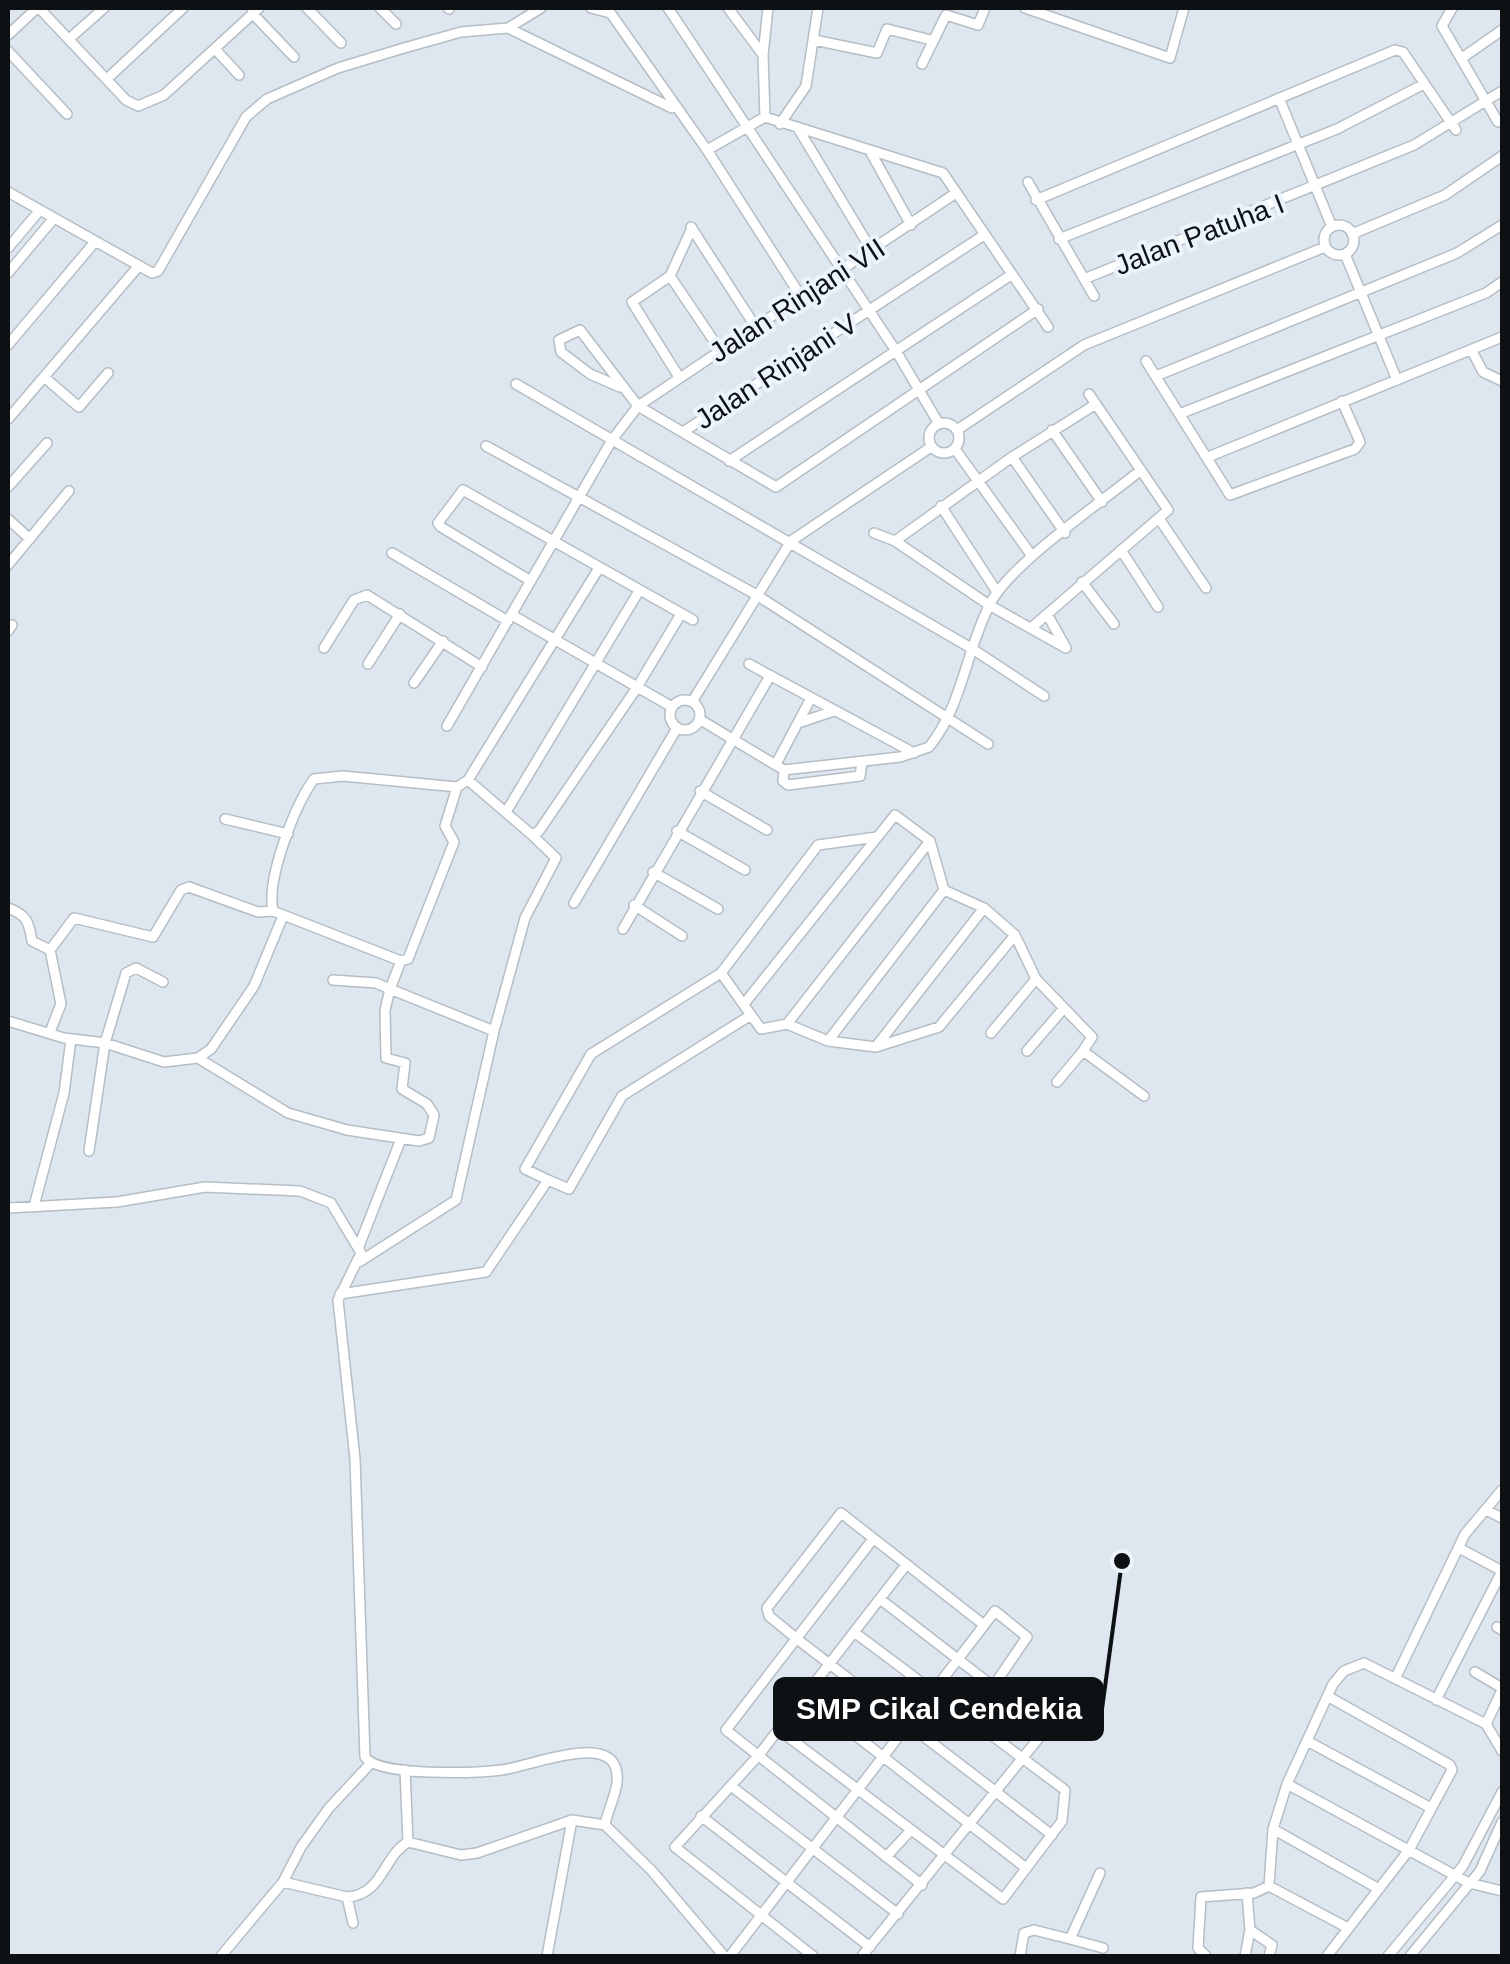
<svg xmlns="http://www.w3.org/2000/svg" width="1510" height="1964" viewBox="0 0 1510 1964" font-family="Arial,sans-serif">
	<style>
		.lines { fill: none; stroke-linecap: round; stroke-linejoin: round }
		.street-casing { stroke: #b5bdc5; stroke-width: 12 }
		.street { stroke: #fff; stroke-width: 9 }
		.labels { text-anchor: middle; stroke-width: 8; stroke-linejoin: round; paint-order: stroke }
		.street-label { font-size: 28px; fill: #0e1114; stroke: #ebf4fc }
		.leader { fill: none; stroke: #0e1114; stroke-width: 4 }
		.callout-dot { fill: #0e1114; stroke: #ebf4fc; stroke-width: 4 }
		.callout { fill: #0e1114; stroke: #0e1114; stroke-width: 4 }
		.callout-label { font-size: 30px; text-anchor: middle; font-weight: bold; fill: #fff }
	</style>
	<rect width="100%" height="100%" fill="#dee7ef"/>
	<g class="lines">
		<g class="street-casing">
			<path id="street" d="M39,8L126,100L138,106L164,95L259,8
				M307,8L341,43
				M380,8L396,24
				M448,8L449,9
				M591,8L610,13
				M607,8L707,150L800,295
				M668,8L896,351L939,424
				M728,8L763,55
				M1025,8L1170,58L1184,8
				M1452,8L1442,26L1498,122
				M252,13L294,57
				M508,28L672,108
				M8,35L37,8
				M69,39L104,8
				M814,40L877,53L887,29L931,40
				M215,49L239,75
				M8,51L67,114
				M1462,58L1502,30
				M922,64L946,15L978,25L985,8
				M109,77L183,8
				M1279,98L1332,227
				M765,117L943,173L1048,327
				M765,117L763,55L768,8
				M780,124L806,86L818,8
				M799,130L872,251
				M707,150L765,117
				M870,151L911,225
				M1028,182L1094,296
				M8,192L152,273L158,271L246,117L267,99L338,68L404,48L461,32L508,28L541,8
				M1036,200L1395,50L1403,52L1456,130
				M1324 240a15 15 0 1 1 30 0a15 15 0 1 1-30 0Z
				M691,227L755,326
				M1352,234L1445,195L1502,156
				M1059,239L1337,129L1424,84
				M8,248L40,210
				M1345,254L1397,380
				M8,273L54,218
				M670,276L720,350
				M1084,279L1414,145L1502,91
				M8,345L94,243
				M1472,351L1483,372L1502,381
				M1146,361L1230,495L1355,449L1360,442L1342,401
				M1156,376L1457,253L1502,225
				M44,377L79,407L108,373
				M679,377L632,302L670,276L692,228
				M516,384L971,648L1044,696
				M620,387L590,374L561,352L559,340L580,330L638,406L776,487L1038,309
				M1182,413L1486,293L1502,282
				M8,419L137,268
				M929 438a15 15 0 1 1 30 0a15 15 0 1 1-30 0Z
				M957,430L1084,345L1325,247
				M1052,430L1102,502
				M683,432L984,235
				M486,446L755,594L988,744
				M955,449L1032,556
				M1012,457L1065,533
				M1208,457L1502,337
				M729,461L1011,275
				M8,487L47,443
				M941,506L997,592
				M8,519L30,539
				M1160,520L1206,588
				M874,533L895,541L989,605L1066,648
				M895,541L1012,457L1096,404
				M1121,550L1158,607
				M392,553L508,621
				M8,565L69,491
				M531,581L441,527L438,523L463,490L693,620
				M1082,582L1114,624
				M1047,614L1066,648
				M512,615L672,707
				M1031,628L1168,510L1089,394
				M8,631L12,625
				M324,648L354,600L367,595L482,667
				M368,664L400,614
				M749,664L914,753
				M414,683L443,641
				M670 715a15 15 0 1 1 30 0a15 15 0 1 1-30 0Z
				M692,702L791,541L931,447
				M699,719L784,770L900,757L929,747C962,707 966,650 990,604C1010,564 1102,502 1141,470
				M798,723L834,711
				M447,726L612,440L638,406L956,193
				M776,764L811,698
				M784,770L783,781L788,785L860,776L862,763
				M468,780L532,835L539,831L636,689L681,614
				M457,787L445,826L454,842L408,959L401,961L273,911C266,879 295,805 314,779L343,776L457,787L468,780L599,568
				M700,791L767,830
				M506,812L639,591
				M225,819L288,834
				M677,831L745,870
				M653,872L718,909
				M574,903L677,728
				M634,905L682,936
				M8,908C27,915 29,922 32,941L50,950
				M623,929L770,676
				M1015,935L1036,979L1092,1037L1083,1051
				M721,973L818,845L877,837
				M333,980L376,983L390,989L401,961
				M744,1004L895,815L930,841L787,1024
				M8,1021L64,1038L105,1043L164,1062L198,1058L211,1049L254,986L283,916
				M50,1032L61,1004L50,950L74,918L153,937L181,890L189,887L258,912L273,911
				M991,1033L1036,979
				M828,1041L944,890L930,841
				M878,1044L984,908L944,890
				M1027,1051L1064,1008
				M198,1058L288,1113L347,1130L419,1141L429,1138L434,1115L427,1104L402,1089L405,1063L386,1058L385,1010L390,989L494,1031
				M1057,1082L1083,1051L1144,1096
				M89,1151L105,1043L126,973L136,968L163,982
				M548,1180L525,1169L591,1054L721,973L761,1029L787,1024L828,1041L876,1047L939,1027L1015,935L984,908
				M34,1206L64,1093L71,1039
				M8,1208L117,1202L205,1187L300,1191L331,1203L361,1253L338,1300L355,1459L365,1757C379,1777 476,1773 502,1770C527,1767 598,1737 614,1764C624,1783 608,1806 605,1825
				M359,1246L401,1139
				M359,1262L456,1200L494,1031L525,918L556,858L532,835
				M340,1294L486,1272L548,1180L569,1189L622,1096L751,1015
				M1486,1510L1502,1518
				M873,1539L726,1730L922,1885
				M1459,1548L1502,1571
				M984,1625L841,1513L767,1608L769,1616L797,1639L1052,1835
				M1497,1627L1502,1630
				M1475,1672L1502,1688
				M1396,1677L1465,1534L1502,1490
				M1502,1690L1486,1724L1502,1751
				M805,1696L1026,1868
				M1436,1700L1502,1571
				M779,1730L1003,1899L1062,1821L1065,1790L854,1632
				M1309,1742L1431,1808
				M405,1770L408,1842
				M1287,1784L1469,1883L1502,1891
				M731,1786L898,1914
				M701,1816L870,1947
				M1273,1829L1379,1889
				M886,1857L911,1830
				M283,1882L347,1897L353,1923
				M1269,1886L1348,1928
				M347,1897C383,1895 383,1856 408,1842L461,1855L477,1853L572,1820L605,1825L652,1871L724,1956
				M1250,1930L1272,1945L1269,1956
				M1070,1939L1103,1948
				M221,1956L283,1882L301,1847L329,1808L370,1764
				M547,1956L572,1820
				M730,1956L995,1611L1027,1637L994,1685
				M813,1956L675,1847L758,1756L906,1565
				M862,1956L1047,1728L880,1599
				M1020,1956L1024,1933L1034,1930L1070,1939L1100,1873
				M1206,1956L1198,1948L1201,1897L1254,1893L1269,1886L1273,1829L1287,1784L1333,1684L1344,1671L1364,1663L1486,1724
				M1245,1956L1250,1930L1247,1893
				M1327,1956L1409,1850L1452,1770L1450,1765L1329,1697
				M1388,1956L1463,1866L1502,1792
				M1410,1956L1480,1871L1502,1822"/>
		</g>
		<use href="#street" class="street"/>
	</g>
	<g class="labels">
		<g class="street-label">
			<text transform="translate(1199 234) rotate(-21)" y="10">Jalan Patuha I</text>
			<text transform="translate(797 300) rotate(-33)" y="10">Jalan Rinjani VII</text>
			<text transform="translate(776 371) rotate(-33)" y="10">Jalan Rinjani V</text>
		</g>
	</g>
	<path class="leader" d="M1122 1561L1102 1709"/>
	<circle class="callout-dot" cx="1122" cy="1561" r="10"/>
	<rect class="callout" x="775" y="1679" width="327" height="60" rx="10"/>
	<g class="callout-label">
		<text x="939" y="1719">SMP Cikal Cendekia</text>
	</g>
	<rect width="1510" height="1964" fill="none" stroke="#0e1114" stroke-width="20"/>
</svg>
